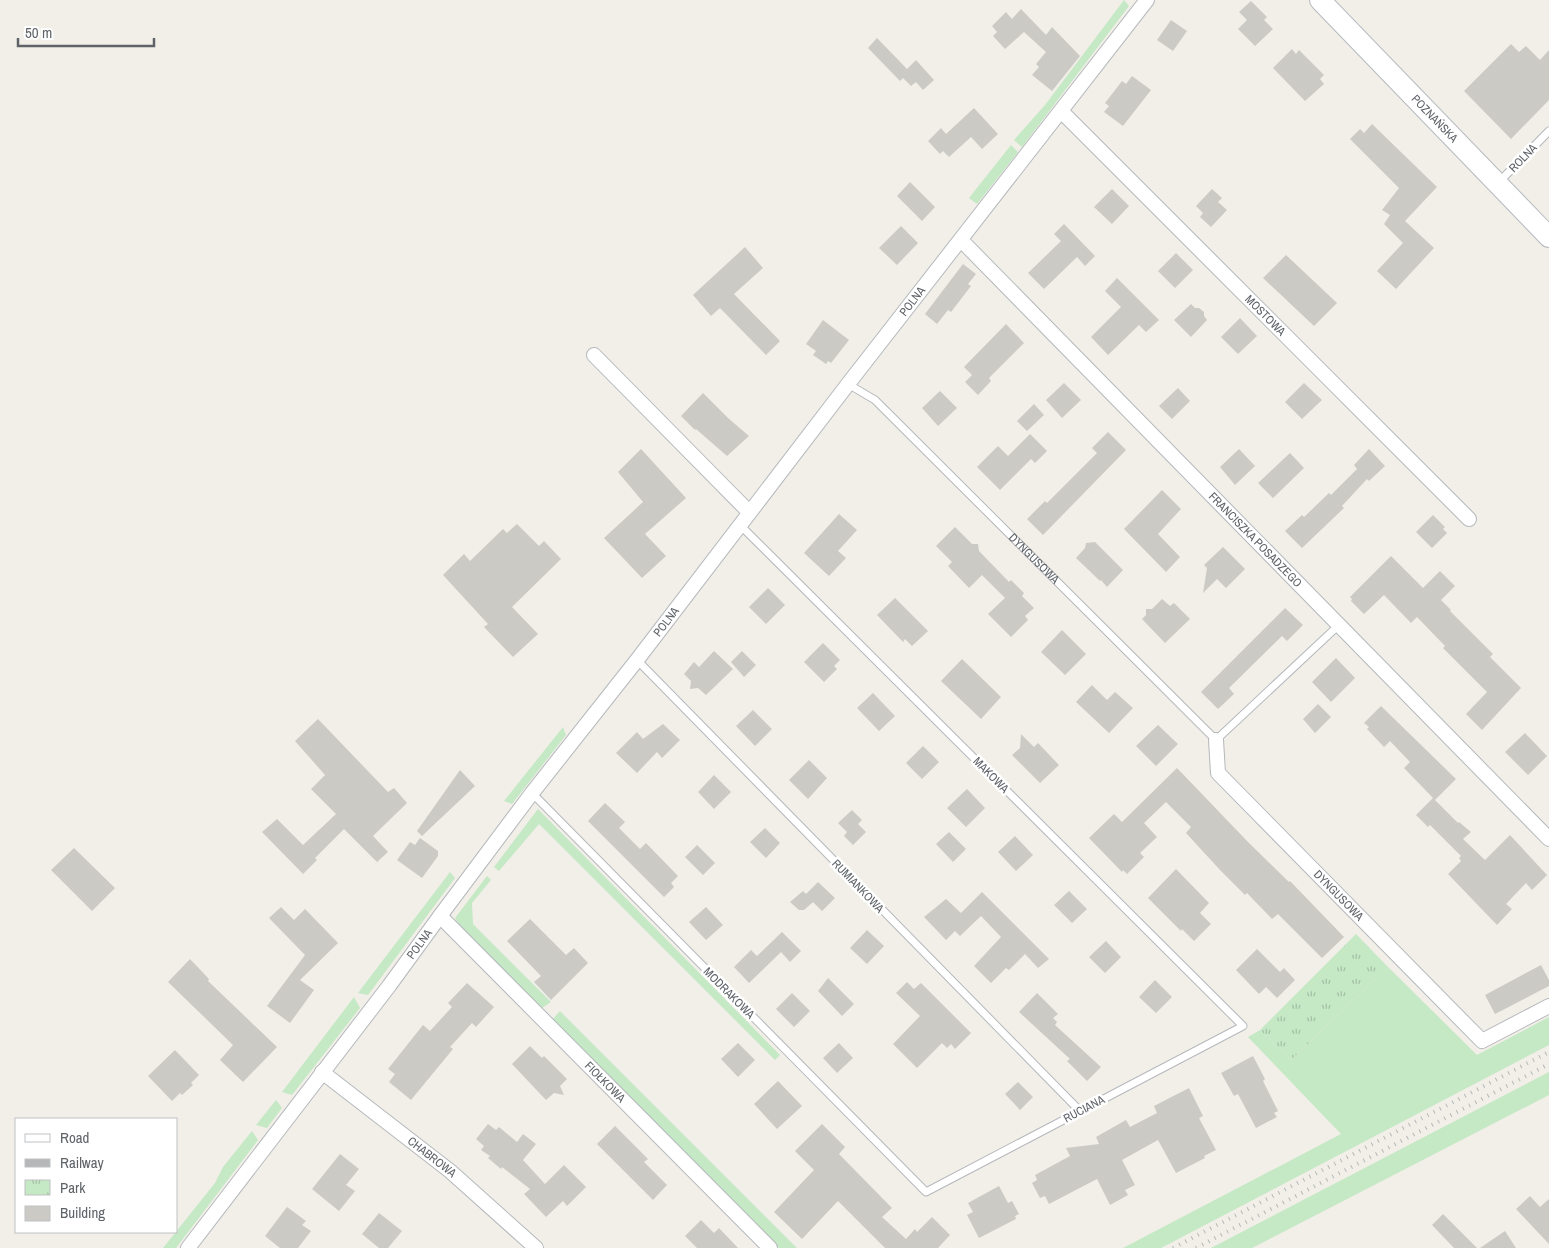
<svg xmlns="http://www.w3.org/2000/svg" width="1549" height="1248" viewBox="0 0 1549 1248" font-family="'Archivo Narrow',sans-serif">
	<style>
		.grass { fill: #c5e8c5 }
		.park { fill: url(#park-tufts) }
		.building { fill: #cccac5 }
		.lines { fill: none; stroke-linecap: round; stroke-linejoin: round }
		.service-casing { stroke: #b5b8bc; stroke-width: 9 }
		.minor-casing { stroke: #b5b8bc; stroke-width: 16 }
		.secondary-casing { stroke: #b6babf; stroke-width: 22 }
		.service { stroke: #fff; stroke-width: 7 }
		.minor { stroke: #fff; stroke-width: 14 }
		.secondary { stroke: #fff; stroke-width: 20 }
		.rail { stroke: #b6b7b8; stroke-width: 4; stroke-dasharray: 1 6; stroke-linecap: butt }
		.labels { text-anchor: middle; stroke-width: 5; stroke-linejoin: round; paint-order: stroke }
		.street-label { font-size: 12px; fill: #5f6368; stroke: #fff }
	</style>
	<defs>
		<pattern id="park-tufts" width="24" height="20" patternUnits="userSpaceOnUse" patternTransform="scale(1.25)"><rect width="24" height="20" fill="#c5e8c5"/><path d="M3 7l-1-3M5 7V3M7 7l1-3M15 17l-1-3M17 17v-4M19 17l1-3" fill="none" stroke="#a3c0a4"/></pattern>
	</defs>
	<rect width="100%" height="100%" fill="#f1efe8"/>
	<path class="grass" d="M1124,0L1129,6L1022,147L1014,140L1045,105Z
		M1011,145L1018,152L977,204L969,198Z
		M563,727L566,735L512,804L504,801Z
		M538,809L780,1055L775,1060L539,824L499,871L494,867Z
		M450,872L455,878L368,995L358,993Z
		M487,876L491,880L472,903L473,924L551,1002L539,1010L461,929L455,918Z
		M1388,967L1477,1055L1549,1017V1045L1161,1248H1123L1341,1134L1248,1037L1260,1030L1291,1060Z
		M354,997L360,1008L292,1095L282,1092Z
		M560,1011L797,1248H779L550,1022Z
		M1549,1072V1095L1252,1248H1211Z
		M276,1100L282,1108L267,1128L256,1125Z
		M252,1131L258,1140L176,1248H163L215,1183L223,1167Z"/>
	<path class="park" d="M1356,934L1388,967L1291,1060L1260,1030Z"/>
	<path class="building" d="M1251,1L1267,17L1264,20L1273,29L1255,46L1238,29L1247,20L1239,12Z
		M1021,9L1046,35L1052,27L1080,56L1052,91L1032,75L1039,67L1036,64L1046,52L1024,32L1005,49L993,36L997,32L992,26L1006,12L1012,19Z
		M1171,20L1187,31L1173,51L1157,40Z
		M877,38L907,69L916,60L934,80L923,90L916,82L911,86L903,78L900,81L868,48Z
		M1511,44L1519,52L1526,46L1540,60L1549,50V100L1511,139L1464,91Z
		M1292,49L1296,54L1299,50L1324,75L1320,79L1324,84L1305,101L1273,68Z
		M1132,76L1151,90L1123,126L1104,112L1109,106L1105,103L1122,81L1126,84Z
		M974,108L998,134L982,149L971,137L949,157L943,151L940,154L928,141L941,128L946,134Z
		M1372,124L1437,187L1405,221L1434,248L1396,289L1377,271L1403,243L1384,224L1390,215L1382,210L1399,188L1350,139L1360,129L1364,133Z
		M910,182L935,207L922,221L897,196Z
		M1112,189L1129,206L1112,224L1094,207Z
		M1212,189L1222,198L1218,202L1227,210L1211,227L1200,217L1203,213L1196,206Z
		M1064,224L1095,256L1085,266L1077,257L1044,289L1028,273L1061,241L1054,234Z
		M901,226L918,243L897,265L879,248Z
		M745,247L763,268L734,294L780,341L766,355L720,308L711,316L693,295Z
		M1176,253L1193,270L1175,288L1158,271Z
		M1286,255L1337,303L1314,326L1263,278Z
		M963,264L976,274L968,284L971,286L951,312L948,310L937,324L925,314Z
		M1117,278L1159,320L1146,332L1139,325L1108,355L1091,337L1121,307L1105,291Z
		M1191,304L1195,308H1199L1204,312V316L1207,320L1191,337L1174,320Z
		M1240,318L1257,336L1238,354L1221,337Z
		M823,320L849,340L831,363L828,361L826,364L813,355L816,351L806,344Z
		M1006,324L1024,343L989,378L991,381L978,395L965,382L972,375L964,367Z
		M1064,383L1081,400L1062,418L1046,400Z
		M1304,383L1322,400L1302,419L1285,402Z
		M1178,388L1190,401L1172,419L1159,406Z
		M940,391L957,408L938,426L922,408Z
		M703,393L728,418L749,436L727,456L696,429L695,430L681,416Z
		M1034,404L1044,415L1027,431L1017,421Z
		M1108,432L1126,450L1043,535L1027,519L1045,501L1047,503L1097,453L1092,448Z
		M1030,434L1047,451L1035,463L1031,459L1000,490L977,467L998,446L1008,456Z
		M641,449L686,498L645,534L666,556L642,578L604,538L643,502L618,472Z
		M1239,449L1255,466L1235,485L1220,467Z
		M1369,449L1385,466L1369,481L1367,479L1342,506L1344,508L1302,548L1285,531L1302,515L1304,517L1329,493L1331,495L1357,469L1354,465Z
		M1290,453L1304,468L1273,498L1258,483Z
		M1162,490L1181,509L1158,534L1180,557L1166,572L1124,529Z
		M839,514L857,530L838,551L846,558L829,576L804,553Z
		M1433,515L1445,527L1443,529L1447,533L1432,548L1416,532Z
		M517,524L539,546L544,541L561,559L512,607L538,634L513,657L484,627L488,624L443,575L464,554L470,561L503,529L507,533Z
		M955,527L972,544H978L979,551L1009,582L1011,580L1024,593L1022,596L1034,608L1025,616L1028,620L1011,637L988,614L1005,598L982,575L969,588L948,566L952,562L936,546Z
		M1095,542L1123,570L1107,587L1101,580L1100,581L1076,558L1085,548L1086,543Z
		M1223,547L1245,569L1226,588L1217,579L1203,593L1207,568L1204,565Z
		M1391,556L1423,588L1440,571L1455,586L1441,600L1451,610L1450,611L1493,654L1490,657L1521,688L1482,730L1466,714L1487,692L1443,648L1445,646L1417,617L1411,623L1384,595L1364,614L1351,601L1352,599L1350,597Z
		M768,588L785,605L766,624L749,607Z
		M895,598L928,631L912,646L905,639L903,642L877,615Z
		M1162,599L1170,606L1174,603L1190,619L1165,643L1142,619L1146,615V609H1152Z
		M1285,608L1303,625L1287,641L1282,636L1229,688L1234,694L1218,709L1201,692Z
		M1062,630L1086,654L1065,675L1041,652Z
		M823,643L840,660L834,666L837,669L824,682L804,662Z
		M714,651L733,669L706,695L698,688L690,689L691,681L684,674L694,662L699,667Z
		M742,651L756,665L744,677L731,662Z
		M1336,658L1355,678L1331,702L1312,682Z
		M962,659L1001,697L981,719L941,681Z
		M1092,685L1107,700L1115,692L1133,708L1109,733L1076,702Z
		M873,693L895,716L879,731L857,708Z
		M1318,704L1331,717L1315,733L1303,719Z
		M1381,706L1456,779L1435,800L1458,823L1459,822L1471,832L1463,839L1485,860L1510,835L1547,875L1532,890L1526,883L1506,904L1512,909L1497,925L1448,874L1461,861L1459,858L1461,856L1430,825L1428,827L1416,815L1433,798L1404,768L1410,762L1390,741L1384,747L1367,729L1369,727L1364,723Z
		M753,710L772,729L755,746L736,726Z
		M318,719L388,792L394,788L407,803L373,836L388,852L377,862L344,829L315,858L317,860L303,874L262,832L277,819L303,845L336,814L311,789L325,775L295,741Z
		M663,724L680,740L662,758L657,752L637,773L616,753L637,732L643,739Z
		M1158,725L1178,744L1156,766L1136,746Z
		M1525,733L1547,756L1528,775L1505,752Z
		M1021,734L1034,747L1038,743L1059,765L1040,783L1012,755L1020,748Z
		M923,746L939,762L922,779L906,763Z
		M809,760L827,778L808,799L789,780Z
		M1177,768L1248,842L1289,882L1290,881L1344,937L1322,958L1278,914L1272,919L1247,893L1245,895L1220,870L1186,833L1191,827L1166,802L1144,823L1157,837L1140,853L1144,857L1127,874L1123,870L1122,872L1089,838L1114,814L1122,822Z
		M460,770L475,786L422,836L417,831Z
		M714,775L731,792L714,809L698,792Z
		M967,789L985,808L966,827L947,808Z
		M605,803L625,822L619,828L640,849L646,843L678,876L671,883L674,887L664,897L588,821Z
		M852,810L862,820L858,824L866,832L853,845L844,836L847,832L838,823Z
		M765,828L780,843L766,858L750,842Z
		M949,832L966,849L953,862L936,844Z
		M1015,836L1033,855L1016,871L998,852Z
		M420,838L438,851V856L422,878L397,860L410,842L415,845Z
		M697,845L715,863L703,875L685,857Z
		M74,848L115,888L92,911L51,870Z
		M1176,869L1209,903L1200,913L1211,924L1194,941L1182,929L1181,931L1148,898Z
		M818,882L835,898L822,911L813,902L804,910H799L790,902L803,891L806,894Z
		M1069,891L1087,909L1072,923L1054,905Z
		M982,892L1049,959L1038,968L1025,954L1009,970L1006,968L991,983L974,966L1001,937L981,916L960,936L955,931L946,940L924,917L946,899L961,913Z
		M281,907L294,920L305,909L338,943L300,980L314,990L290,1023L267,1006L305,955L269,918Z
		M706,907L723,925L706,940L689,922Z
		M530,919L566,955L574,948L588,963L551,1000L534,982L541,976L507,941Z
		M867,930L884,946L867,964L850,948Z
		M782,932L801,951L790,962L781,952L749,983L734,967L751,950L757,956Z
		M1106,941L1121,957L1105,973L1089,957Z
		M1257,949L1280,972L1284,968L1295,980L1277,998L1266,987L1259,994L1236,970Z
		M190,959L209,979L208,981L277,1047L243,1082L220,1060L233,1045L168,982Z
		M1541,965L1549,980V986L1495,1014L1485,995Z
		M828,978L854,1004L842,1016L818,991Z
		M1155,980L1172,997L1156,1013L1139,997Z
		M907,982L914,989L921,983L971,1033L955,1049L951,1044L947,1048L942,1043L917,1068L893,1044L920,1016L896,993Z
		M467,983L494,1007L476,1027L472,1023L450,1047L453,1049L411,1100L389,1082L395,1074L388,1069L423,1025L430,1031L452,1007L448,1003Z
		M792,993L810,1011L794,1027L776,1009Z
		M1037,993L1058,1014L1053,1018L1057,1022L1055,1025L1101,1067L1087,1081L1067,1061L1070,1059L1019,1012Z
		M738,1043L755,1060L738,1077L721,1059Z
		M839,1043L853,1058L837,1073L823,1058Z
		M530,1046L542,1058L544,1056L567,1079L560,1086L564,1095L554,1093L546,1100L512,1064Z
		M175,1050L199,1075L191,1083L193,1085L182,1095L180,1093L172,1101L148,1076Z
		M1253,1056L1265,1079L1263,1081L1278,1111L1274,1113L1277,1117L1256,1128L1238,1094L1234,1096L1221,1073Z
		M778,1081L802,1106L777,1129L754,1104Z
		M1018,1082L1033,1097L1020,1110L1005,1094Z
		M1189,1088L1203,1116L1199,1118L1216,1150L1204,1156L1205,1158L1176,1173L1158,1140L1122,1160L1135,1185L1125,1190L1128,1195L1110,1205L1097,1179L1049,1204L1045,1196L1040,1198L1032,1183L1037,1180L1035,1175L1070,1156L1066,1148L1099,1144L1096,1137L1126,1120L1130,1127L1157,1113L1154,1106Z
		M488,1124L496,1130L499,1127L517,1142L523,1134L536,1144L523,1160L545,1184L564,1165L586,1187L567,1206L563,1201L546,1217L524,1194L530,1189L502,1167L501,1169L488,1158L490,1156L481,1150L484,1146L476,1139Z
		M822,1124L845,1147L839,1154L892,1208L882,1217L906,1239L915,1229L917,1232L932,1217L950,1235L938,1248H885L838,1201L802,1239L774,1212L814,1170L795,1151Z
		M615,1126L648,1159L644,1162L667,1185L653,1200L597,1144Z
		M340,1154L359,1169L346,1185L355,1191L339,1211L312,1189Z
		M999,1186L1008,1203L1012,1201L1019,1214L1015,1216L1016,1219L979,1238L967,1215L973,1212L968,1203Z
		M1530,1196L1540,1207L1549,1199V1244L1516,1209Z
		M287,1207L306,1221L302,1225L311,1231L298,1248H280L265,1236Z
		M379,1213L402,1231L388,1248H379L362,1234Z
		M1443,1214L1477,1248H1454L1432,1225Z
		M701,1220L714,1233L719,1228L738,1248H697L685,1236Z
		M1505,1231L1516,1248H1480Z"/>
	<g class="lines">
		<g class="service-casing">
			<g id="service">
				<path d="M1498,183L1549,131"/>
				<path id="s1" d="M848,384L875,400L1216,740L1340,624"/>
				<path d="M637,660L1080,1111"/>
				<path d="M532,793L926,1192L1243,1026L740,525"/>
			</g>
		</g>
		<g class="minor-casing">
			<g id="minor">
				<path id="s2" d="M1061,111L1469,519"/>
				<path id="s3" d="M961,240L1549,839"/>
				<path d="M594,355L749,512"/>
				<path id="s4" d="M1216,740L1218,773L1482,1041L1549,1006"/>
				<path id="s5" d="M440,916L770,1248"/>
				<path id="s6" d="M322,1072L450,1171L536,1248"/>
				<path id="s7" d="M188,1248L389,986L440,916L532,793L637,660L848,384L1147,0"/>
			</g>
		</g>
		<g class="secondary-casing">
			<g id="secondary">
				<path id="s8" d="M1320,0L1549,237"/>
			</g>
		</g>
		<use href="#service" class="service"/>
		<use href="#minor" class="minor"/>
		<use href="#secondary" class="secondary"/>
		<path class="rail" d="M1173,1248L1549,1052
			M1196,1248L1549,1064"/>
	</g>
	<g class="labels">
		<g class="street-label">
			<text dy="4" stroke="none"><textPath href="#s8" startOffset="165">POZNAŃSKA</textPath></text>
			<text transform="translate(1523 158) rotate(-46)" y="4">ROLNA</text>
			<text dy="4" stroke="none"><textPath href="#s7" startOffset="1192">POLNA</textPath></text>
			<text dy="4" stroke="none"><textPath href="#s2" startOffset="289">MOSTOWA</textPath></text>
			<text dy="4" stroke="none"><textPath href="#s3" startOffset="420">FRANCISZKA POSADZEGO</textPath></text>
			<text dy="4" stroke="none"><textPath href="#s1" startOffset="256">DYNGUSOWA</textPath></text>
			<text dy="4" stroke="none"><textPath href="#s7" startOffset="788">POLNA</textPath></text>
			<text transform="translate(991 775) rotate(45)" y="4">MAKOWA</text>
			<text transform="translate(858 886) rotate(46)" y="4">RUMIANKOWA</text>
			<text dy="4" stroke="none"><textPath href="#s4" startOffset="205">DYNGUSOWA</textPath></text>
			<text dy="4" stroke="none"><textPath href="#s7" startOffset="382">POLNA</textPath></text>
			<text transform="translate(729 993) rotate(45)" y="4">MODRAKOWA</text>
			<text dy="4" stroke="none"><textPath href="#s5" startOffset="234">FIOŁKOWA</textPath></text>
			<text transform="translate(1084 1109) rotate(-28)" y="4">RUCIANA</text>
			<text dy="4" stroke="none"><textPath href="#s6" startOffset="139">CHABROWA</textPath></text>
		</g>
	</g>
	<rect x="15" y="1118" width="162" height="115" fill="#ffffff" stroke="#bfc1c3"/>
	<rect x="25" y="1134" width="25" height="8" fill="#ffffff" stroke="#bfc1c3"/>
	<text x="60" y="1143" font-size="15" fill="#5f6368">Road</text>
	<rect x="25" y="1159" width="25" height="8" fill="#b6b7b8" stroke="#bfc1c3"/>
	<text x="60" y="1168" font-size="15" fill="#5f6368">Railway</text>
	<rect x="25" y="1180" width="25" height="15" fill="url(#park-tufts)" stroke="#bfc1c3"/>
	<text x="60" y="1193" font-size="15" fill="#5f6368">Park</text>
	<rect x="25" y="1206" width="25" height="15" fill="#cccac5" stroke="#bfc1c3"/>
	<text x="60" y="1218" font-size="15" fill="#5f6368">Building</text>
	<path d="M18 38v8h136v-8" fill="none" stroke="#5f6368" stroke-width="2.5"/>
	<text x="25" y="38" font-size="15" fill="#5f6368" stroke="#ffffff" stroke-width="4" paint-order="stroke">50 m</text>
</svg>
